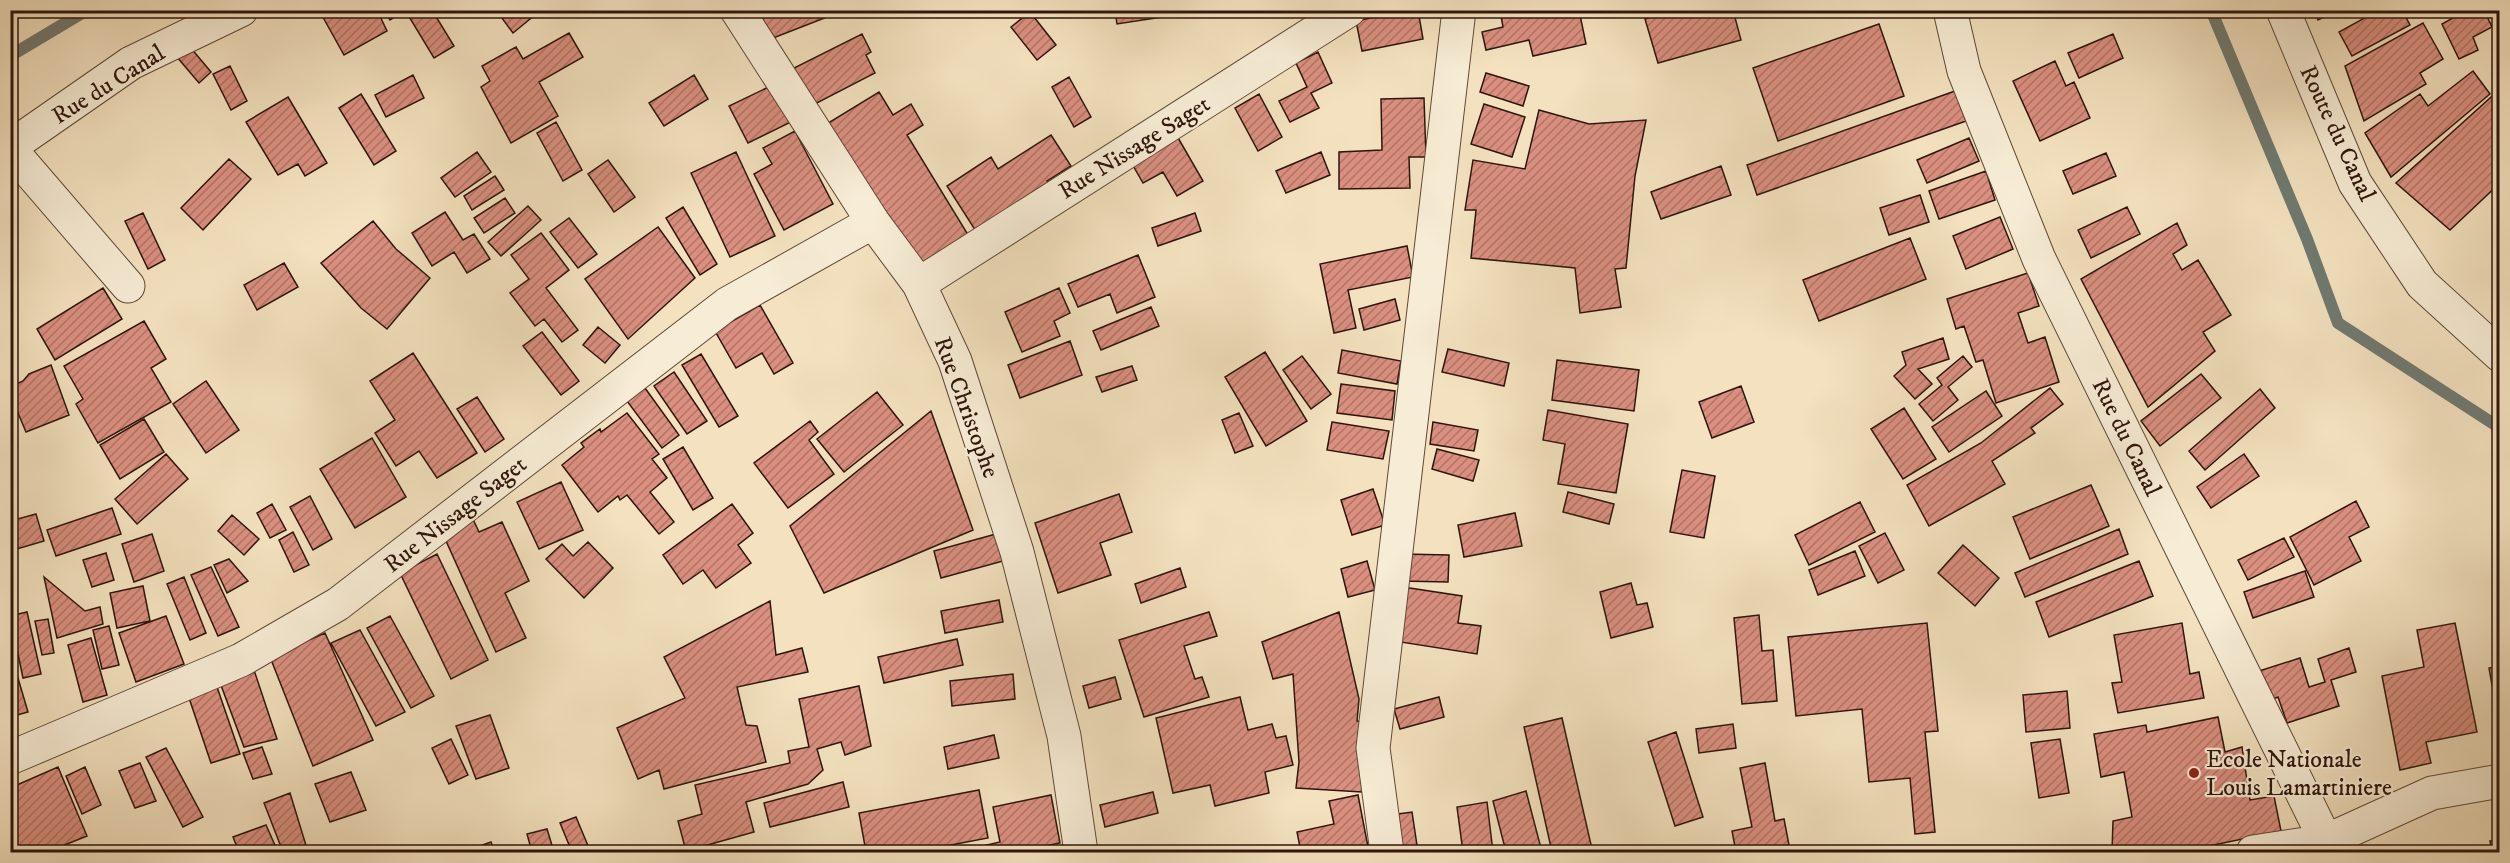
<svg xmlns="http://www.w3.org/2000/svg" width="2510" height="863" viewBox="0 0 2510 863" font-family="'IM FELL DW Pica',serif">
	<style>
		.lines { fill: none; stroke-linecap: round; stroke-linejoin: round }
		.stream { stroke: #6f7a71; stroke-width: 12 }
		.building { fill: url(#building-hatch); stroke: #2e150b; stroke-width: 1.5 }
		.minor-casing { stroke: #5f4838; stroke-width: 35 }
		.minor { stroke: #f7ecd5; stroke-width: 33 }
		.poi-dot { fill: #8f2418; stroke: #f7ecd5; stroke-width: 2 }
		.labels { text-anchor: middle; stroke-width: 4.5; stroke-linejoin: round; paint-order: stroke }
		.street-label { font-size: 24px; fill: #2e150b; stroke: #f7ecd5 }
		.poi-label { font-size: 24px; fill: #2e150b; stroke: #f7ecd5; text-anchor: start }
	</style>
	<defs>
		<pattern id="building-hatch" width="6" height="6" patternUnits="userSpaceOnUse" patternTransform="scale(1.5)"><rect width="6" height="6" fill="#da8f80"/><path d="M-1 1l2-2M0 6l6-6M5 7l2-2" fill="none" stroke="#b17467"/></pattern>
	</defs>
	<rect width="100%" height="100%" fill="#f3e1bf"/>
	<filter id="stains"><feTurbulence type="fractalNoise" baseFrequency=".00333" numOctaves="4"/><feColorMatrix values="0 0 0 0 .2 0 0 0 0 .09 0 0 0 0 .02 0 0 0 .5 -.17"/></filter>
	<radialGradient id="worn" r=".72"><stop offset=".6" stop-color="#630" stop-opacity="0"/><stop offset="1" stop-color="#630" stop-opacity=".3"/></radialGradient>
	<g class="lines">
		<path class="stream" d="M2211,10L2307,239L2338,323L2500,428
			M10,56L87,10"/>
	</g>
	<path class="building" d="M319,10H377L387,31L344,55Z
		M384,10H406L390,20Z
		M416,10H432L454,46L434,58L408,15Z
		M496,10H541L513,33Z
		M757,10H845L768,40Z
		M1115,10H1175V15L1117,24Z
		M1409,10H1418L1423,39L1362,51L1356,21Z
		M1500,10H1579L1586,44L1533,56L1529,40L1486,50L1482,32L1503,27Z
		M1677,10H1733L1741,40L1658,63L1645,19Z
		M2313,10H2338L2318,20Z
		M2379,10H2402L2410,25L2352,56L2339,32Z
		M2467,10H2484L2492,27L2473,37L2478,50L2459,59L2442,24Z
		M1030,12L1056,45L1037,60L1011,27Z
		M2423,23L2443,59L2420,73L2426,84L2364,121L2345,66Z
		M1879,24L1904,96L1778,141L1753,68Z
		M569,33L583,57L539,82L558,116L511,143L481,87L490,81L482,66L516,47L523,59Z
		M862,34L871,52L866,55L875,73L811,106L792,69Z
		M2113,34L2123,58L2079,78L2068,53Z
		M190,47L211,72L199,83L177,57Z
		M1318,52L1332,83L1311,93L1319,108L1290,122L1279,101L1307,87L1296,63Z
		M2055,61L2066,86L2074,82L2090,118L2040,141L2013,81Z
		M230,66L247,101L231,110L213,74Z
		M2473,71L2490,94L2391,177L2365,133L2420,94L2428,106Z
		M1486,73L1529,86L1523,106L1480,92Z
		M413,75L424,98L386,117L375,95Z
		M694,75L708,99L664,126L649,103Z
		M1069,77L1091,117L1074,127L1052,87Z
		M777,83L795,120L748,143L729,106Z
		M2500,89V183L2450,230L2396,183Z
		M1955,91L1966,121L1757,195L1747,165Z
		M879,92L893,115L911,104L923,125L907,135L970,238L915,273L825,125Z
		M361,94L396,151L374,165L339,108Z
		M1259,94L1282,137L1258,151L1235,108Z
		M288,97L327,163L305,176L298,164L278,175L246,122Z
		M1424,98L1426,157H1409L1410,188L1339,189V152L1382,150L1381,99Z
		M1484,104L1525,117L1512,157L1471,144Z
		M1539,110L1589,124L1646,120L1635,176L1626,268L1615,269L1621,307L1580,313L1575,268L1471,258L1476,210H1465L1473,160L1525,169Z
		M556,122L582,170L563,181L537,133Z
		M795,131L833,204L784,230L754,174L772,164L763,148Z
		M1051,135L1071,166L1047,181L1052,189L979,236L947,186L991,157L998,169Z
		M1177,136L1203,181L1177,196L1163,172L1143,183L1131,162Z
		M1969,138L1979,161L1927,183L1917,160Z
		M477,152L491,172L455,197L441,178Z
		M736,152L775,236L730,257L691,173Z
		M1321,152L1330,175L1286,193L1276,171Z
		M2106,153L2116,176L2073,194L2063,171Z
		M229,159L251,179L203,230L181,208Z
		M608,160L635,197L614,212L588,174Z
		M1721,166L1731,195L1661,219L1651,192Z
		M1986,171L1995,200L1939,219L1929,191Z
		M495,176L504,190L472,210L464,196Z
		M1920,195L1929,222L1889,235L1880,208Z
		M505,198L515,213L484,233L474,218Z
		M528,206L541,220L501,256L488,242Z
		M683,207L717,264L700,275L666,218Z
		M2127,207L2140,234L2091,258L2078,230Z
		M445,212L463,240L474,234L490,259L467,273L454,252L432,266L412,233Z
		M143,213L165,260L148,269L125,221Z
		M1195,213L1201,231L1158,246L1152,228Z
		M2000,217L2013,249L1966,269L1953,236Z
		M569,218L597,254L578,268L550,232Z
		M373,221L396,249L430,278L387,329L361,308L321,263Z
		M2177,223L2187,245L2173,254L2182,270L2198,260L2231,315L2203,332L2215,351L2148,407L2081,279Z
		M658,227L695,278L628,339L585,279Z
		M541,233L569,270L546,288L578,330L562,342L544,319L535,326L510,293L529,279L511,255Z
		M1910,238L1926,279L1819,321L1803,280Z
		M1407,246L1413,277L1348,290L1356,328L1334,333L1320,264Z
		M1138,255L1155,297L1117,313L1110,294L1078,307L1068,284Z
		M284,263L298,287L257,310L244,285Z
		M2028,273L2039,306L2018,313L2028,343L2045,337L2059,382L1996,403L1983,360L1976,362L1964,326L1956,329L1947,299Z
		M103,288L122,319L55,360L37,329Z
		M1059,288L1070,313L1054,321L1060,336L1022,352L1005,312Z
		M1395,299L1400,320L1364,330L1359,309Z
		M760,305L793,363L774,374L762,353L736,368L715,331Z
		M1151,307L1159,326L1101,350L1093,331Z
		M144,321L166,359L151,368L171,402L98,443L76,404L83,399L64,366Z
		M598,327L620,345L605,363L583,345Z
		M542,332L579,381L561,395L523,346Z
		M1943,338L1949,359L1918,369L1932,384L1915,399L1894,376L1906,365L1902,352Z
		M1070,341L1082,375L1020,398L1008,365Z
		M1448,349L1509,363L1504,386L1442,372Z
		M1342,350L1401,361L1397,384L1338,373Z
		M1265,352L1307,421L1266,446L1225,377Z
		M413,353L477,453L437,478L419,451L396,466L375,433L395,420L370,381Z
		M701,354L738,416L719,427L682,365Z
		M1302,356L1331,394L1311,409L1283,370Z
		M1963,356L1972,367L1948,387L1958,400L1933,421L1919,404L1942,385L1937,378Z
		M1557,360L1639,370L1634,411L1552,400Z
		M51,365L69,415L26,432L18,413H10V387L23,381L29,374Z
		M1132,366L1137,380L1102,392L1096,377Z
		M674,372L707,421L687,434L654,386Z
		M2201,374L2221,398L2160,446L2141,421Z
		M206,381L239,430L206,453L173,404Z
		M1341,384L1395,391L1392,420L1337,413Z
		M1741,386L1754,422L1712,438L1699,402Z
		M645,388L679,435L662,448L627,401Z
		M2050,388L2063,404L2031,428L2035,433L1992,461L2005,484L1929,526L1907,485L1981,443Z
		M2260,389L2275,408L2205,470L2189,451Z
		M1986,391L2002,416L1949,452L1932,427Z
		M877,392L903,425L844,472L817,439Z
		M477,397L504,439L485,452L457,409Z
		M1904,408L1936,459L1903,479L1871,429Z
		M1548,410L1628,424L1616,493L1558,484L1565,444L1543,440Z
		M931,411L973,530L824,593L790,526Z
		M627,413L659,454L652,459L667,478L650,492L674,522L659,534L627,495L620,500L618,496L598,512L562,465L584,447L581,443L600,429L601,432Z
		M1239,413L1253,446L1235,453L1222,420Z
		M144,419L164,452L120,479L100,445Z
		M810,421L818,432L809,440L834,474L788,508L754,463Z
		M1332,422L1389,431L1383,459L1327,450Z
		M1433,422L1478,430L1474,451L1430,444Z
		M372,438L406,497L355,528L320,469Z
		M683,447L713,498L693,510L663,459Z
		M1437,449L1479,460L1473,481L1432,469Z
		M166,454L188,479L137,524L115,499Z
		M2244,454L2259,476L2211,508L2197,487Z
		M1682,470L1715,476L1704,538L1670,532Z
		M561,482L583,530L539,549L517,502Z
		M2091,485L2109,526L2030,559L2013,517Z
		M1373,489L1385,525L1352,535L1341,500Z
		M1568,492L1614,504L1609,524L1563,512Z
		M1119,494L1132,532L1100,543L1111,575L1058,593L1035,523Z
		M310,496L332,539L313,550L290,507Z
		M2356,501L2369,527L2349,537L2361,561L2314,585L2290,537Z
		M1860,502L1875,532L1809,565L1795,535Z
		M272,504L286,530L270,538L257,513Z
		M732,504L753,533L738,545L751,563L716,588L703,570L683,584L663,555Z
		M112,508L121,534L56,556L47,530Z
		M1515,513L1522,546L1464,557L1458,525Z
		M36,514L44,541L10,551V521Z
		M232,515L259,539L244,555L218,531Z
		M472,517L479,532L502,522L529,581L505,593L526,638L496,652L442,532Z
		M2119,529L2128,554L2025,597L2015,573Z
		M293,532L309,565L294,572L279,540Z
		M1885,533L1904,570L1878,583L1859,546Z
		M152,534L164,571L134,582L122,544Z
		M996,534L1003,561L941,578L934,551Z
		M2284,538L2294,557L2248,580L2238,560Z
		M588,542L613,568L584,598L546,559L562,544L573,556Z
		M1963,545L1999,578L1975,606L1938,573Z
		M1855,551L1865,576L1818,595L1809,570Z
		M106,553L114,580L92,587L83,560Z
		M437,554L488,660L451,679L400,573Z
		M1402,554L1449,555L1448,582L1401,581Z
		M229,559L248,581L227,593L214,565Z
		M1367,561L1375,590L1348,597L1341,569Z
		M2139,561L2153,596L2049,637L2036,602Z
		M211,567L239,627L218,636L191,575Z
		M1180,568L1186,587L1141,603L1135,584Z
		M2305,571L2314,597L2253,618L2244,592Z
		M44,577L85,611L100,607L103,624L57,638Z
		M184,577L206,633L190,640L167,584Z
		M1631,583L1637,605L1647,603L1653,627L1611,638L1600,592Z
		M143,586L150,621L117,628L110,593Z
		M1403,587L1462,596L1458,623L1481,626L1477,654L1394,641Z
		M999,600L1003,622L945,633L941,611Z
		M770,601L776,655L802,648L808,672L737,687L746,725L757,726L766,762L664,789L659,770L638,779L617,728L685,698L664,657Z
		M27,612L41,674L23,678L10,616Z
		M1209,612L1217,636L1184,646L1195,679L1202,677L1209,697L1144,717L1119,640Z
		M1339,612L1359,699L1357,721L1368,723L1362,792L1296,788L1299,762L1293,674L1273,679L1262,642Z
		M1759,615L1762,651L1773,650L1777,701L1742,704L1734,618Z
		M166,616L184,664L136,682L119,633Z
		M390,616L434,696L411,708L367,628Z
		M48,619L54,653L42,655L35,621Z
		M1927,623L1938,731L1925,732L1935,832L1915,834L1910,778L1869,782L1862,709L1796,716L1788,637Z
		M2182,623L2190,674L2199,672L2204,698L2118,713L2112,683L2122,682L2114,635Z
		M2455,623L2477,732L2426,742L2431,763L2400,770L2382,676L2424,667L2417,630Z
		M109,626L119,665L102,669L93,630Z
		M360,630L405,712L376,726L331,643Z
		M325,633L373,740L313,766L270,657Z
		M91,638L107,695L83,702L68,645Z
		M957,639L963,665L884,683L878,657Z
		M2349,648L2356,672L2331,680L2339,706L2287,723L2278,697L2265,702L2256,672L2300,658L2309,687L2325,682L2318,659Z
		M10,651L28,712L10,717Z
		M2500,666V731L2489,668Z
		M253,667L277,739L244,747L219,680Z
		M1013,674L1015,699L952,706L950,681Z
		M1115,677L1121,699L1089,708L1083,686Z
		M216,684L240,754L211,763L187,692Z
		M859,686L871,746L845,755L841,742L817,749L823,770L808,784L746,802L754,832L686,851L678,821L702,814L695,785L790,763L788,751L809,747L799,699Z
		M2067,691L2070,728L2026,732L2023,695Z
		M1240,697L1248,730L1272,724L1276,738L1286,736L1293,765L1265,772L1269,793L1215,806L1210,785L1173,793L1156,718Z
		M1439,697L1444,717L1400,729L1394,709Z
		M490,715L509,768L476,779L456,726Z
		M2218,717L2225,752L2242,747L2250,800L2274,796L2281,831L2185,851H2112L2113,821L2132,817L2124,772L2101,777L2094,734L2146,725L2147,732Z
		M1562,718L1592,849L1577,852H1552L1524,727Z
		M1733,724L1736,748L1699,753L1696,729Z
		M1676,732L1703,817L1675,826L1648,742Z
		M994,735L999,758L948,769L944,747Z
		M451,739L468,775L449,784L432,748Z
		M2060,739L2069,793L2039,798L2031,743Z
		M262,747L272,774L253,779L243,753Z
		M166,748L203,817L183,827L146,757Z
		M140,763L156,801L135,808L119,771Z
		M1765,763L1775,821L1784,819L1789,845L1750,852H1736L1732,831L1752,827L1740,768Z
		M58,767L87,836L47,852H10V788Z
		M85,767L101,805L82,814L66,776Z
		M351,772L366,810L330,822L315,784Z
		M843,782L849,807L770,827L764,803Z
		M979,790L988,838L914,852H866L859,813Z
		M1526,791L1542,852H1506L1493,801Z
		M1153,792L1158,813L1105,827L1100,805Z
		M290,793L308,852H283L264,803Z
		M1051,795L1060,843L1015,852H979L978,847L1000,842L993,807Z
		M1358,795L1369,852H1301L1297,832L1334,824L1329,801Z
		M1487,802L1493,852H1463L1457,807Z
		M1412,812L1418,852H1396L1391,815Z
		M576,817L589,848L580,852H572L560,823Z
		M266,825L278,852H239L233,837Z
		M547,829L554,852H532L527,834Z
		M2500,840V852H2492L2490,841Z
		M491,842L495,852H463Z"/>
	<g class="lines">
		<g class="minor-casing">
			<path id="minor" d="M737,10L873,222L919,284L955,361L1017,552L1064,736L1081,852
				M1950,10L1964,71L2039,259L2326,841L2328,852
				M2283,10L2355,183L2422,284L2500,355
				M10,147L131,63L241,10
				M10,149L128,286
				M919,284L1349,10
				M10,758L241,660L338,604L727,304L873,222
				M1387,852L1373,748L1459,10
				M2253,852L2326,841L2432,793L2500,781"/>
		</g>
		<use href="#minor" class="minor"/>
	</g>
	<circle class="poi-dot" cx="2194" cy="773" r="6"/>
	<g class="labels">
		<g class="street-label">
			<text transform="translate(108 84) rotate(-32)" y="8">Rue du Canal</text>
			<text transform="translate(2338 133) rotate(65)" y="8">Route du Canal</text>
			<text transform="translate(1134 147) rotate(-32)" y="8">Rue Nissage Saget</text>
			<text transform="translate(967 407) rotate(70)" y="8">Rue Christophe</text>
			<text transform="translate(2127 437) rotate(64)" y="8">Rue du Canal</text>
			<text transform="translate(455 514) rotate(-38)" y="8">Rue Nissage Saget</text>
		</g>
		<g class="poi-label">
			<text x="2206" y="767">Ecole Nationale<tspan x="2206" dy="28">Louis Lamartiniere</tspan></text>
		</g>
	</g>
	<rect width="2510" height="863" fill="none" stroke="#f3e1bf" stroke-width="36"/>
	<rect x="12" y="12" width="2486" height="839" fill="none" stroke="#2e150b" stroke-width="3"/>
	<rect x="18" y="18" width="2474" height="827" fill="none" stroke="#2e150b" stroke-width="1.5"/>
	<rect width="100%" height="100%" filter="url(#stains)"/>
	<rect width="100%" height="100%" fill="url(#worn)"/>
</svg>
